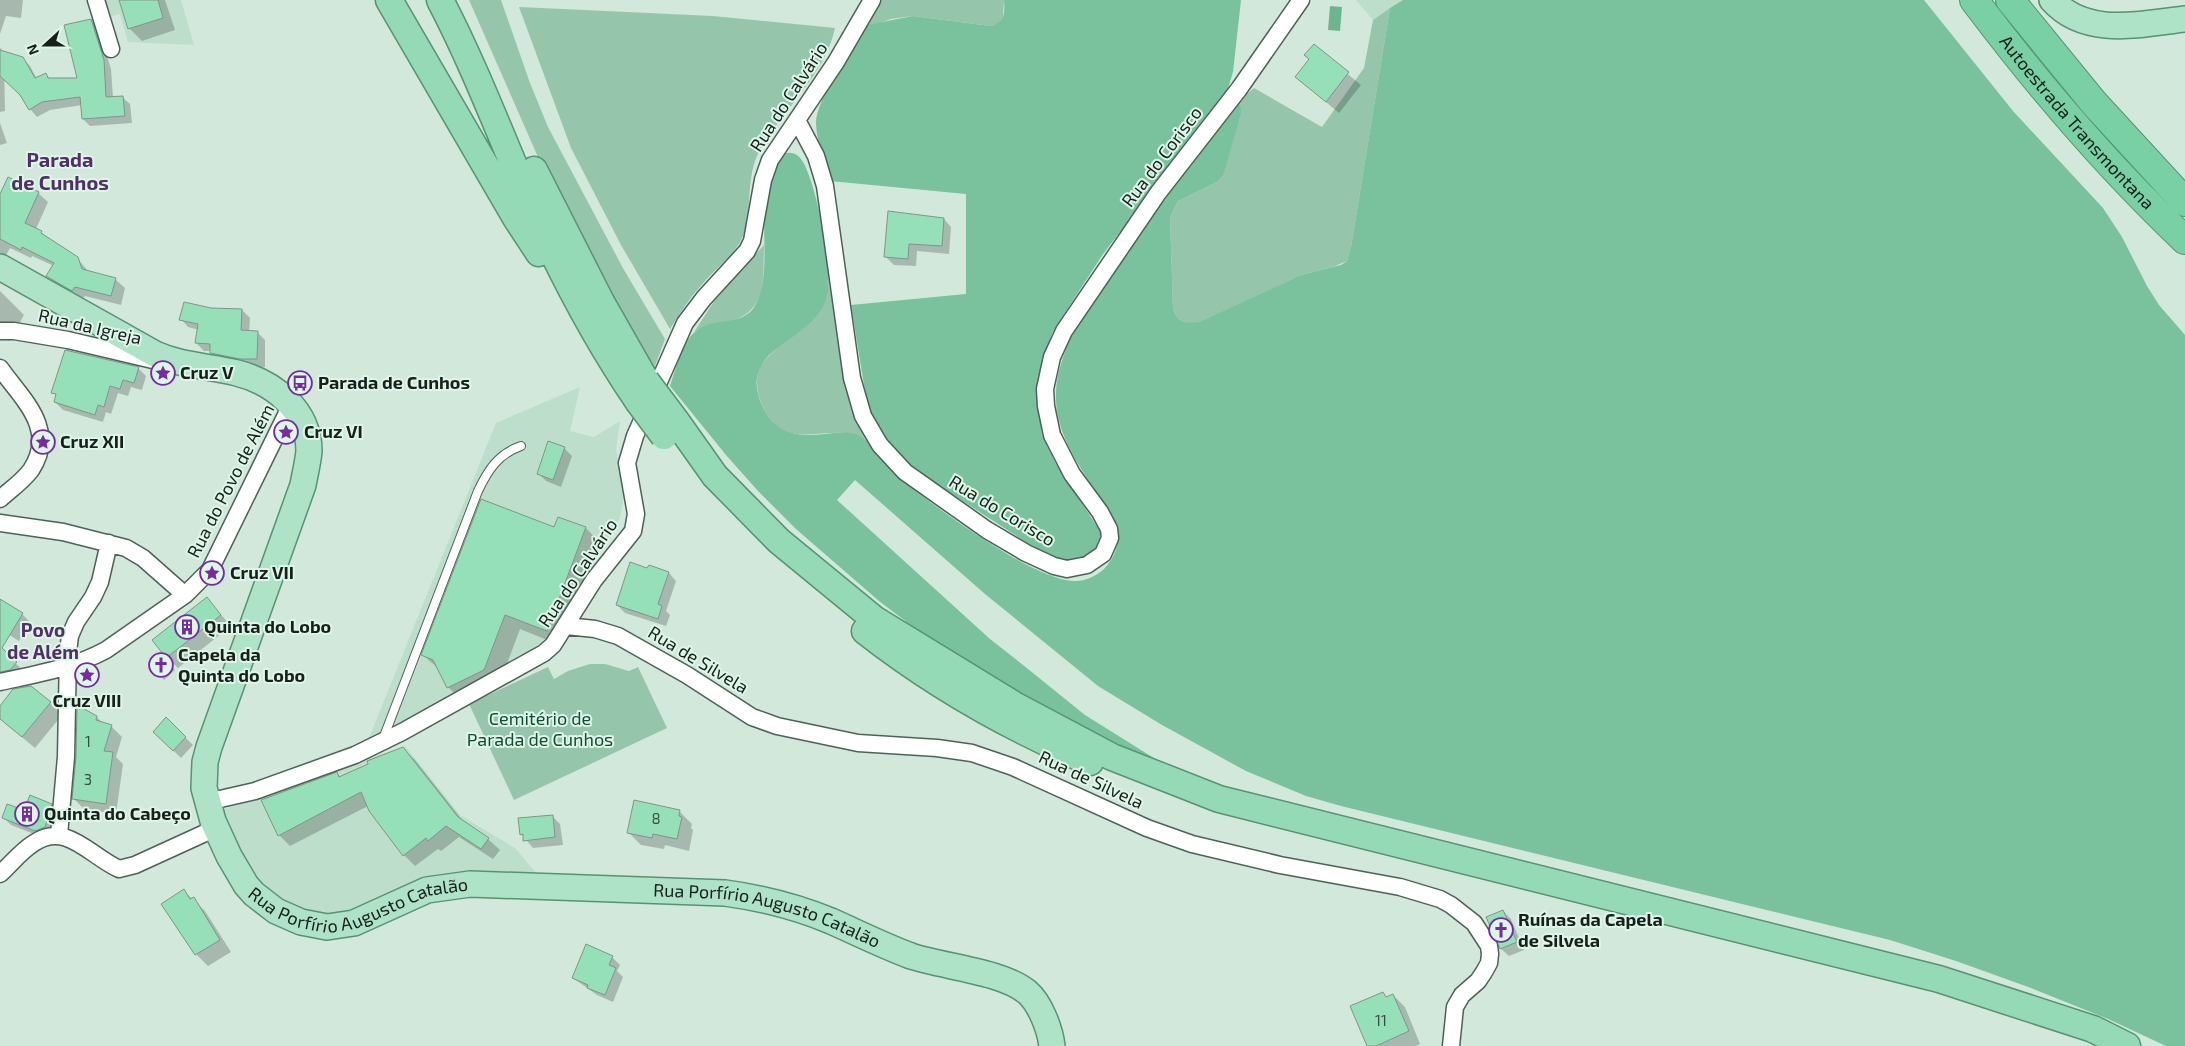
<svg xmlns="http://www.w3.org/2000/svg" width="2185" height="1046" viewBox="0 0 2185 1046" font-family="'Exo 2',sans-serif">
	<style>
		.built { fill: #bedecc }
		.green { fill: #95c6ac }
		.forest { fill: #79c29d }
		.water { fill: #6db591 }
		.shadow { fill: #0003 }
		.building { fill: #96e0b9; stroke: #7f9589 }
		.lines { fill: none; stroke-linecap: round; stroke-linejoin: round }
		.service-casing { stroke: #4d6257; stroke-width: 10 }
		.minor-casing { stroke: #4d6257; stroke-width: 19 }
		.primary-casing { stroke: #579274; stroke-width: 28 }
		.trunk-casing { stroke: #579274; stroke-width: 29 }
		.motorway-casing { stroke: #579274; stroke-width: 30 }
		.service { stroke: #fff; stroke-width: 8 }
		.minor { stroke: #fff; stroke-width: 16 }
		.primary { stroke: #afe3c8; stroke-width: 25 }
		.trunk { stroke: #94dab6; stroke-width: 26 }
		.motorway { stroke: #79d0a4; stroke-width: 28 }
		.trunk-bridge-casing { stroke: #579274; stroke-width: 29; stroke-linecap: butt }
		.trunk-bridge { stroke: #94dab6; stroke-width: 26 }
		.labels { text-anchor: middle; stroke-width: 4; stroke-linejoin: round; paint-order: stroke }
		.number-label { font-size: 15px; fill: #385043 }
		.street-label { font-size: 18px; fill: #18201c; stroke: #def6e8 }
		.poi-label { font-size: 18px; font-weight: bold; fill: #18201c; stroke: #def6e8; text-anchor: start }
		.park-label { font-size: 18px; fill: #124c33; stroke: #def6e8 }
		.neighbourhood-label { font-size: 19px; font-weight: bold; fill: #512f67; stroke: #def6e8 }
		.quarter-label { font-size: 20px; font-weight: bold; fill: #512f67; stroke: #def6e8 }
	</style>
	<rect width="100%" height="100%" fill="#d1e8db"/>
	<path class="built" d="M100,0H181L194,45L128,42L120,14L109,17Z
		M1356,0H1403L1373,20Z
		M580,387L570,431L594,437L620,421L616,449L624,495L620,518L553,630L539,645L367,743L496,423Z
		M405,746L460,815L515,848L542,880L327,920L261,895L213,813Z"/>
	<path class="green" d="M469,0H501L530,83L548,127L624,270L665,339L653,371L570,230Z
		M879,0H1004L1003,17L1000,23L991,26L913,16L891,19L865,28Z
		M519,7L713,16L835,28C825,75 783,109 760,150C745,176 753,209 743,236C735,255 717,267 704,282C691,296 680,313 670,329L621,245L571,148Z
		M1390,8L1351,247L1347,261L1333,267L1301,275L1200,323C1186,324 1178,323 1173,309L1170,217L1178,201L1217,182L1223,176L1237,103L1254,88L1322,127L1364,68L1373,20Z
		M764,245C763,279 768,313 727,322C715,324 704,325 694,332L715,300Z
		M829,282L846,385L866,439C832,420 790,455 765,411C757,396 755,383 759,366L827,297Z
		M590,664H605L629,671L638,667L667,728L514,800L469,704L548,667L554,679L568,671Z"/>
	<path class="forest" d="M1004,0H1241L1233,72L1227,92L1103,254L1053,331L1042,359L1038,404L1042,435L1055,462L1100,531C1103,551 1080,564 1061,560C1056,560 1051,557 1046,555L924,476L893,452L872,416L867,403L851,305L966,294V194L830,181C825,163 817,143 816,124C815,101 852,45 867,25L913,16L991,26C1005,22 1005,13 1004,0Z
		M1403,0H1924L2013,111L2103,208L2122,237L2147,286L2159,305L2185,335V1046H2166L2108,1019L2031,988L1956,961L1890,940L1341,806L1306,796L1246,771L1162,725L1098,686L985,594L855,480L837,500L990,639L1023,665L1085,715L1157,760L1079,728L933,642L879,601L796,529L758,491L726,455L670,386C676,369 681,343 696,331C713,316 744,328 756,304C772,272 759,225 767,190C769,178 776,166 781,155C796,148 803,159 808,173C818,197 834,273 827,297C812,345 738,345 761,403C773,432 795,438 825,434C835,433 848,431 858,435C871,440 877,454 885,463C892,471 901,479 910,486C943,513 1032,578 1073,581C1084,582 1096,576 1104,569C1115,557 1119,546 1117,530C1115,514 1102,500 1093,487C1056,432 1042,397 1073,334L1157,206L1237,103L1241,107V113L1223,176L1217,182L1178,201L1170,217L1173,309C1178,323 1186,324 1200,322L1301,275L1341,265L1347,261L1351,247L1390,8Z"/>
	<path class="water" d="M1330,6L1342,7L1340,31L1328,30Z"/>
	<path class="shadow" d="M0,0H23L21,18L6,16L0,34Z
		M120,0H165L175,30L142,41L129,28Z
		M91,20L98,27L111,69L113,98L122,97L130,104L132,123L90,126L83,119L82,105L50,110L37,117L30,109L4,64L5,111L0,112V48L4,52L22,58L30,66L37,79L46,74L50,79H79Z
		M1314,46L1361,85L1339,113L1296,77L1310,59Z
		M0,123L7,143L0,145Z
		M38,193L48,202L36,229L77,258L89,272L115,279L125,288L121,305L85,296L82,299L57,285L47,276L54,266L32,256L31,258L10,248L2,263L0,262V197Z
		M944,219L951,227L949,254L917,251L916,266L894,265L886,257Z
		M0,291L24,315L9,341L0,336Z
		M211,309L242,310L250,318L249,332H257L265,340V367L249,366L219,361L211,351H204L196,343L199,330L188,327L181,319Z
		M138,368L146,376L142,390L131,387L128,396L118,393L111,414L106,412L103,422L63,410L55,402L57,396L53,392Z
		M564,448L572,456L561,487L546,481L538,473Z
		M559,518L586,528L601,544L562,646L520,629L499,685L463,702L448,687L440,670L423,655L555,528Z
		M648,570L669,573L676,581L666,611L670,615L666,626L625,613L617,605Z
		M207,599L231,626L178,668L167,657Z
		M0,600L22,614L30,622L19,641L0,629Z
		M0,649L24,671L0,685Z
		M166,659L175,670L164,680L161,676Z
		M50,703L62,715L35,748L0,719V708Z
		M97,717L103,724L112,727L122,737L116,757L123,764L116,814L84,809L74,799Z
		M166,719L193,745L181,758L154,732Z
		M403,749L415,760L463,821L488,839L500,850L493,859L459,837L441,851L438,849L415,866L404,855L368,806L290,846L279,835L337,774L341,777Z
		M51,805L59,813L53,835L44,838L11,825L3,817Z
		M680,812L692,824L691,828L693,830L689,851L665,845L664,849L641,845L629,833Z
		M552,816L560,824L563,845L533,848L521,834Z
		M184,891L205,911L231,952L208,966L196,954L162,905Z
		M1503,911L1511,919L1524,950L1509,956L1501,949Z
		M612,957L620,965L617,971L623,977L613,1002L597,995L573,978Z
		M1383,993L1388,998L1393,995L1405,1007L1420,1044L1415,1046H1369Z"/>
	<path class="building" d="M119,0H158L163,18L128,29Z
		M91,19L104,60L106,97L123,96L125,116L82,119L80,97L42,102L29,110L20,95L0,76V50L23,57L35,78L46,73L48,78H77L64,25Z
		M1314,44L1349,72L1326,102L1295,77L1309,59L1304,55Z
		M8,177L39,192L25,223L42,231L41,233L78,257L82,269L116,278L111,296L75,287L72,291L46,276L54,263L22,247L21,250L0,239V194Z
		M888,211L944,218L942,246L909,244L908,259L884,257Z
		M184,302L211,308L242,309L241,330L258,331L257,359H240L210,353V344L195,343L198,324L179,320Z
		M65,350L139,367L134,383L123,380L120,389L110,386L104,407L98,405L95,415L54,402L56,394L51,393Z
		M548,441L565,447L553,480L537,474Z
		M481,499L554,527L558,517L586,527L547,631L505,615L484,670L447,688L433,660L421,655Z
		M630,562L647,568L649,565L669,572L658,604L662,606L658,619L616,605Z
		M207,597L221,615L166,658L152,640Z
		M0,599L23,613L2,648L17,662L10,670L0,672Z
		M163,654L173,666L160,677L150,664Z
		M31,686L51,702L22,737L0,719V706L13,689Z
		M77,705L97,716L96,720L112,725L104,751L113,752L106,804L72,799L76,757Z
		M166,717L186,737L173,751L153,732Z
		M403,747L458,817L489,838L481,849L446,826L428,841L426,838L403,856L369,811L361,792L278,836L261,800L337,772L339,777L368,764L367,761Z
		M30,795L52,804L45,827L35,831L2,818L7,804L24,810Z
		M634,800L680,810L679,816L682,817L677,839L653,834L652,838L627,833Z
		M553,815L555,837L523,841V834L520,835L518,818Z
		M184,889L190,899L194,897L220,940L195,955L161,904Z
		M1503,910L1517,942L1500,949L1486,917Z
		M586,944L613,956L609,965L616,968L605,995L587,988L588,985L572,978Z
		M1383,992L1386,997L1393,994L1409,1031L1376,1046H1367L1350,1006Z"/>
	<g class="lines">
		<g class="service-casing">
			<path id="service" d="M383,739L478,491C488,470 498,454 521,446"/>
		</g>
		<g class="minor-casing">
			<path id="minor" d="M96,0L111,49
				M797,120L816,156L825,186L852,378L863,416L880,445L905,472L987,530L1026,553L1054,566L1067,569L1087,565L1103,554L1110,538L1109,529L1100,512L1072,474L1052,435L1046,406L1045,389L1052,357L1064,331L1158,193L1239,89L1301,0
				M0,331H14L68,340L157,361
				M0,368C22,399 58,429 31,470C23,481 10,490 0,499
				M0,523L63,532L126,548L143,558L185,595
				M566,626L595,629L618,636L687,675L752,717L777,726L858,743L937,748L972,753L1013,767L1147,828L1192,844L1280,865L1400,887L1440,899L1451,905L1474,923L1489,946L1490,954L1489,963L1484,972L1478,981L1462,995L1455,1007L1451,1046
				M0,682C36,674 73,668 106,650L185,595L210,570L291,405
				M207,802L255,791L355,755L402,732L544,653L553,645L594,580L633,531L636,514L627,463L635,436L685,323L704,298L747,251L752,241L763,180L770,160L836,62L872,0
				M59,835L66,757L68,652L70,636L76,622L93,597L100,582L109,543
				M0,874C11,864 21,851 34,843C66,821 90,856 119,869L135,865L216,828"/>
		</g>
		<g class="primary-casing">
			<g id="primary">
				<path d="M2052,0C2086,38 2142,24 2185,19"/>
				<path id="s1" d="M0,267L155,354C182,366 209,366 237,373C273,382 309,410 309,451C308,462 305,474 303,485L209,747L205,762L204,788L213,821L229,856L246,885L254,894L276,911L301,922L327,927L354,923L427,890L470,884L725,893C762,898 797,907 831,921C858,933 884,946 911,956C944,967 1001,971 1027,992C1040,1003 1050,1029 1052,1046"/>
			</g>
		</g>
		<g class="trunk-casing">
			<path id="trunk" d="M389,0L516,218L539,253
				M440,0C474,65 500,134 529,201C560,271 595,338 638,401
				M534,170L601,302L646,381
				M676,421L715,476L779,541L874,619L1016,706L1112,757L1219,799L1939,979L2093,1029L2127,1046
				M865,631C934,685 1010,728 1090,762"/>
		</g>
		<g class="motorway-casing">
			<g id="motorway">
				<path id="s2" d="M1974,0C2038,85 2108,167 2185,240"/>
				<path d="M2010,0L2094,103L2185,202"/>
			</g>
		</g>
		<use href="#service" class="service"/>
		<use href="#minor" class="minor"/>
		<use href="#primary" class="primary"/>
		<use href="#trunk" class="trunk"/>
		<use href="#motorway" class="motorway"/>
		<g class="trunk-bridge-casing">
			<path id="trunk-bridge" d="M646,381L676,421
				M638,401L664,436"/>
		</g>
		<use href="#trunk-bridge" class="trunk-bridge"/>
	</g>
	<defs>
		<g id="sight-ring" transform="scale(1.25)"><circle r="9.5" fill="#def6e8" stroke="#762c9e" stroke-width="1.5"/><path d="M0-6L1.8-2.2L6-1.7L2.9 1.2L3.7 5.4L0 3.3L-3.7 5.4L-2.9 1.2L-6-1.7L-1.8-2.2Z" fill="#762c9e"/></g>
		<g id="bus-ring" transform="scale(1.25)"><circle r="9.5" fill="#def6e8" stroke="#762c9e" stroke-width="1.5"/><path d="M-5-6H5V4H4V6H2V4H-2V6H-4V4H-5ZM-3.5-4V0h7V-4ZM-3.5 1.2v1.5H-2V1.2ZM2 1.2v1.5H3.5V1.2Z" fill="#762c9e"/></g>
		<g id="building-ring" transform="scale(1.25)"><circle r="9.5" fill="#def6e8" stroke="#762c9e" stroke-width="1.5"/><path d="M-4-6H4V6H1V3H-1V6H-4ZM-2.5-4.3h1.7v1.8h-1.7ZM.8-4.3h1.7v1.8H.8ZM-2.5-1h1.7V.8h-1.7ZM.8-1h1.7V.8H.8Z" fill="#762c9e"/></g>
		<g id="church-ring" transform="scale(1.25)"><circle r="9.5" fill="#def6e8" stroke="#762c9e" stroke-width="1.5"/><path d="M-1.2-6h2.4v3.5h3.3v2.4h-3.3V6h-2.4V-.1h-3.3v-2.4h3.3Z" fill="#762c9e"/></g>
	</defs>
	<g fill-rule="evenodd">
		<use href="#sight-ring" x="163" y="373"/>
		<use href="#bus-ring" x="300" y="383"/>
		<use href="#sight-ring" x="286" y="432"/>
		<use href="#sight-ring" x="43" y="442"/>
		<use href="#sight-ring" x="212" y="573"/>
		<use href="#building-ring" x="187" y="627"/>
		<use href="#church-ring" x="161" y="665"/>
		<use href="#sight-ring" x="87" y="675"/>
		<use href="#building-ring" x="27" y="814"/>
		<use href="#church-ring" x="1501" y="930"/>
	</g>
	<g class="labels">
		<g class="number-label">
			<text x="88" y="747">1</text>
			<text x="88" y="785">3</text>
			<text x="656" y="824">8</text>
			<text x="1381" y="1026">11</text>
		</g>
		<g class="street-label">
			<text transform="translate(789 97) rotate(-57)" y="6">Rua do Calvário</text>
			<text dy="6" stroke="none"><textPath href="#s2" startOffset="160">Autoestrada Transmontana</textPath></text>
			<text transform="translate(1162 157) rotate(-53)" y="6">Rua do Corisco</text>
			<text transform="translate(90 327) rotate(13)" y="6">Rua da Igreja</text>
			<text transform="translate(231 481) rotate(-63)" y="6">Rua do Povo de Além</text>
			<text transform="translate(1002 511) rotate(31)" y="6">Rua do Corisco</text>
			<text transform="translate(578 573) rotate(-56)" y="6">Rua do Calvário</text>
			<text transform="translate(698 660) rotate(31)" y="6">Rua de Silvela</text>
			<text transform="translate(1091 780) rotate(25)" y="6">Rua de Silvela</text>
			<text dy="6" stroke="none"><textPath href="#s1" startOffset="962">Rua Porfírio Augusto Catalão</textPath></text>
			<text dy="6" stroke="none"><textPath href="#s1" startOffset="1382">Rua Porfírio Augusto Catalão</textPath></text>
		</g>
		<g class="poi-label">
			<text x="180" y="379">Cruz V</text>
			<text x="318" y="389">Parada de Cunhos</text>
			<text x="304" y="438">Cruz VI</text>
			<text x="60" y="448">Cruz XII</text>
			<text x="230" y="579">Cruz VII</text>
			<text x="204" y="633">Quinta do Lobo</text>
			<text x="178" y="661">Capela da<tspan x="178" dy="21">Quinta do Lobo</tspan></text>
			<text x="87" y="707" text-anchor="middle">Cruz VIII</text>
			<text x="44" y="820">Quinta do Cabeço</text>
			<text x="1518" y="926">Ruínas da Capela<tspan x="1518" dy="21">de Silvela</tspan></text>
		</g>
		<g class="park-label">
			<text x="540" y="725">Cemitério de<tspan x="540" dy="21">Parada de Cunhos</tspan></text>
		</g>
		<g class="neighbourhood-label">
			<text x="43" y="637">Povo<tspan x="43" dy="22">de Além</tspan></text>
		</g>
		<g class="quarter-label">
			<text x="60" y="167">Parada<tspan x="60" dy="23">de Cunhos</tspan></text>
		</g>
	</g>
	<g transform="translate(45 45) rotate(249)" stroke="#def6e8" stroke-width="4" paint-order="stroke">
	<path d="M0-4L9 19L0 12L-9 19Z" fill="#18201c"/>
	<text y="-8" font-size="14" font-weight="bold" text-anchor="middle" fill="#18201c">N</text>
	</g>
</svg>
